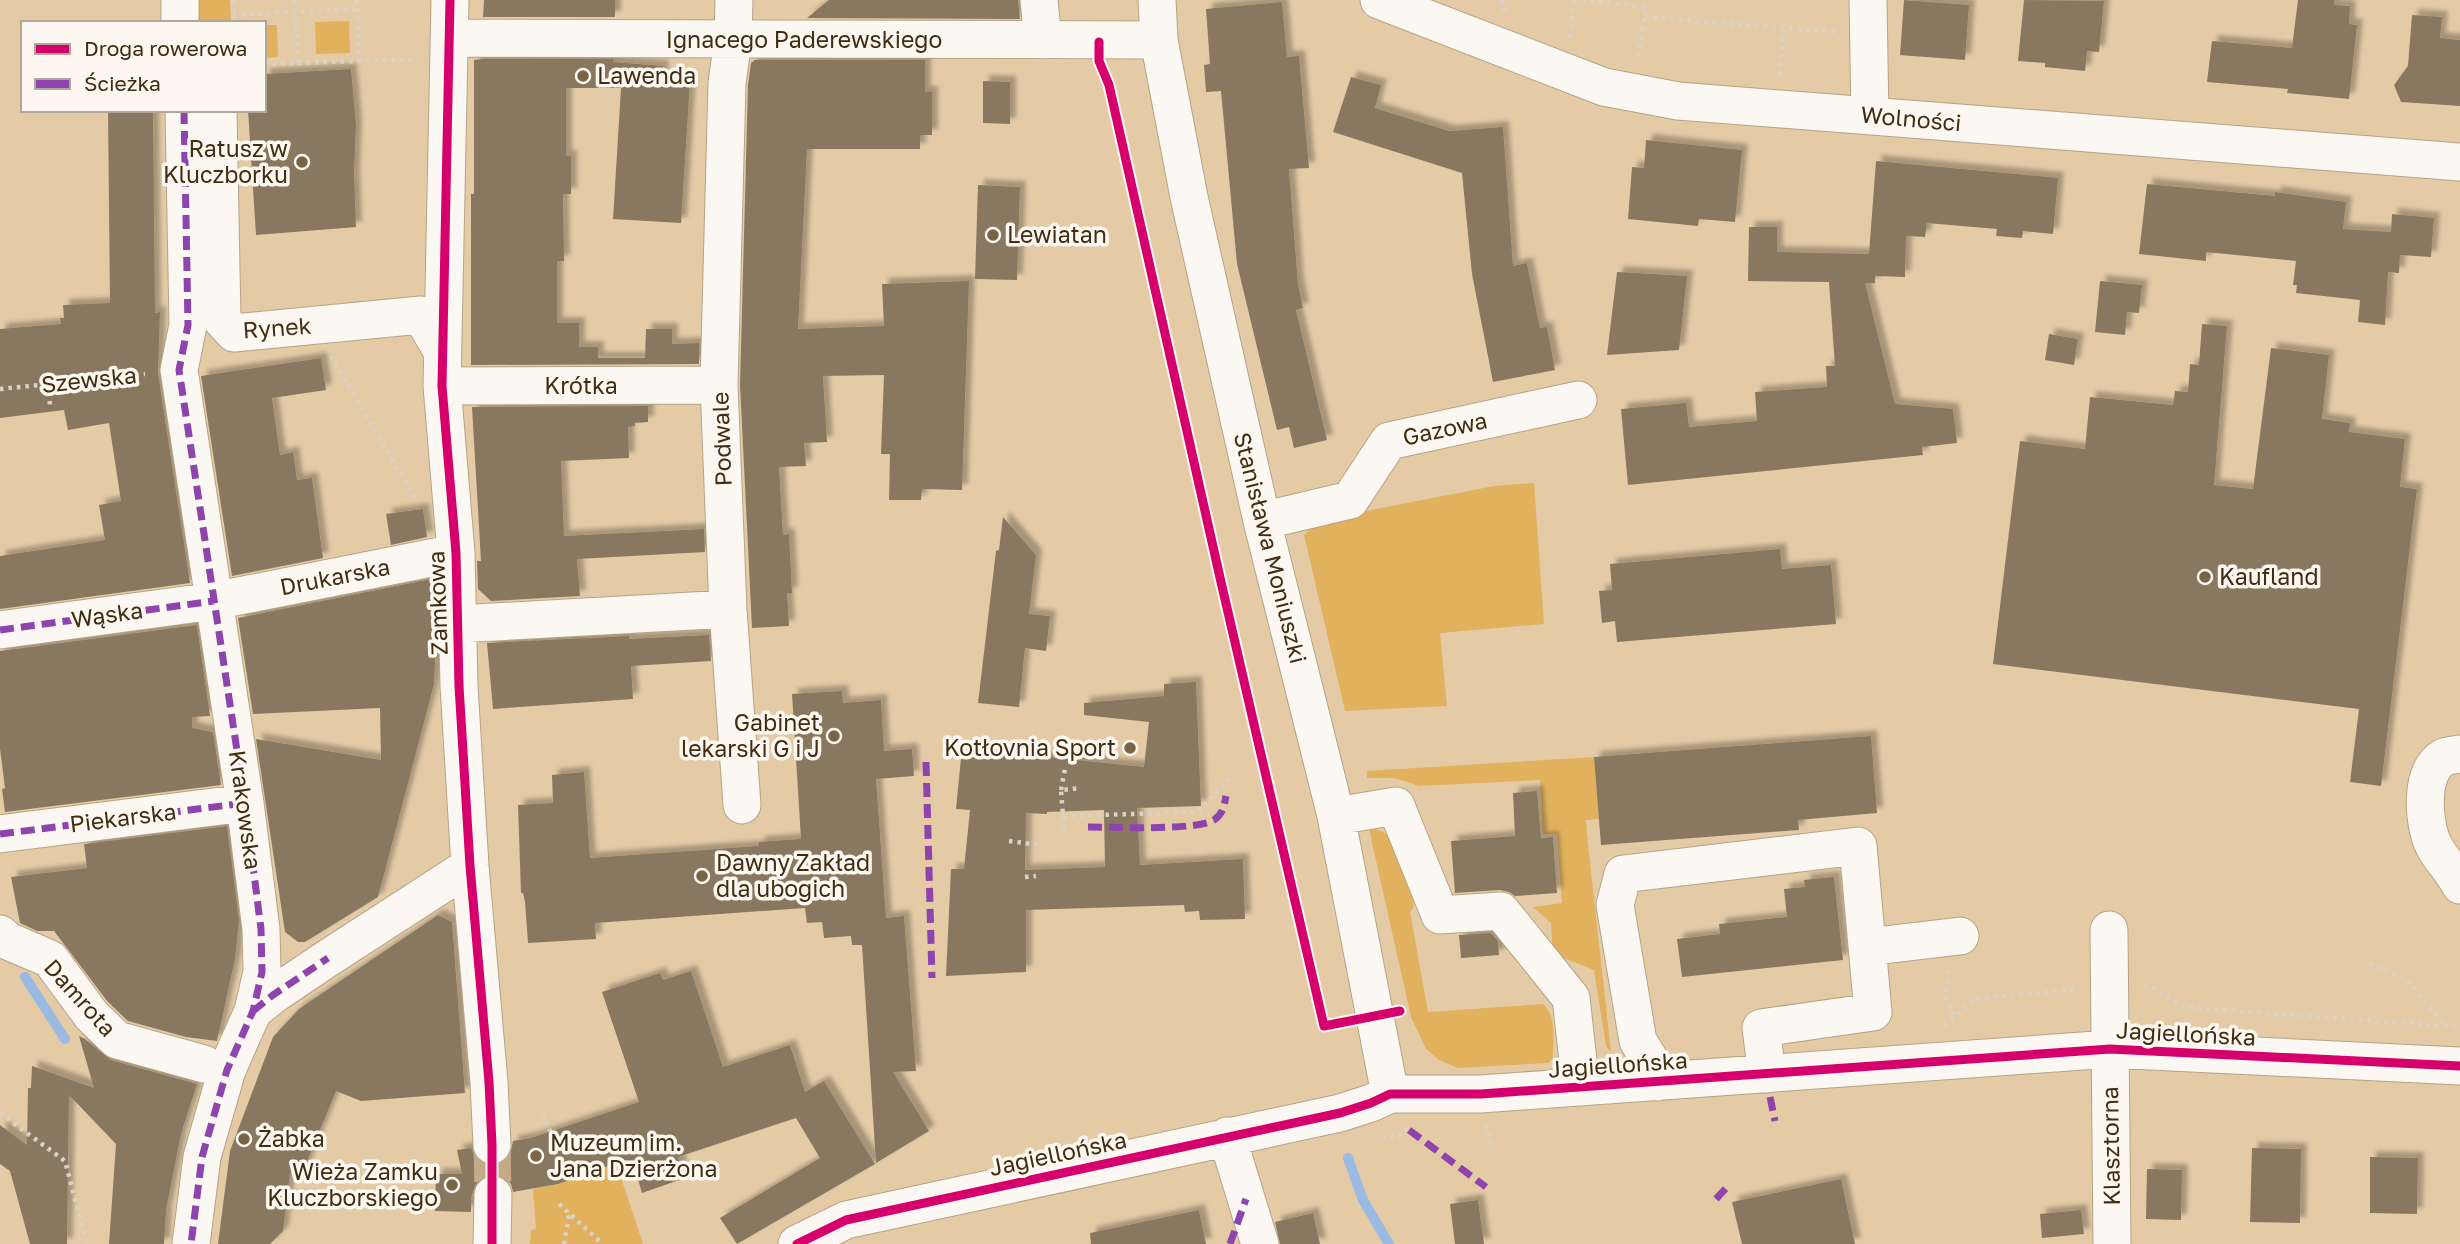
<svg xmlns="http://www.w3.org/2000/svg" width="2460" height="1244" viewBox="0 0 2460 1244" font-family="'Golos Text',sans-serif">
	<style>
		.green { fill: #e1b15d }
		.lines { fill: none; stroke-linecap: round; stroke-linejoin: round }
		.stream { stroke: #9bbae2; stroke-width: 10 }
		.building { fill: #887861; fill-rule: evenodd; filter: url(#shadow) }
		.minor-tunnel { stroke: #c3ab88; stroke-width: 37; stroke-dasharray: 37 18; stroke-linecap: butt }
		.minor-casing { stroke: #b6a386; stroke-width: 39 }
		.path { stroke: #dbd2c6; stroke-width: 4.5; stroke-dasharray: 3.5 5; stroke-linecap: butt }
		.minor { stroke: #fbf7f2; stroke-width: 37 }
		.quiet { stroke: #8e44ad; stroke-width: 7; stroke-dasharray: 14 7; stroke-linecap: butt }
		.cycleway-casing { stroke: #fcf8f1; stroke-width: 13 }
		.cycleway { stroke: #d6006c; stroke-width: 9 }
		.poi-dot { fill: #796446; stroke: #fcf8f1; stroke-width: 2.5 }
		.labels { text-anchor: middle; stroke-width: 7; stroke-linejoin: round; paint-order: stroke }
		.street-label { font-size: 23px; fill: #402d12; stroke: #fcf8f1 }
		.poi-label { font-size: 23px; fill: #402d12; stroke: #fcf8f1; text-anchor: start }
	</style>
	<defs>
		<filter id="shadow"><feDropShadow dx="6" dy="-6" stdDeviation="2" flood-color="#0004"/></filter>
	</defs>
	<rect width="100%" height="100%" fill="#e4cba6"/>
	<path class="green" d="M198,0H230L231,23H199Z
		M349,21L350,53L316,54L315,22Z
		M264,25H277L278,57L264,58Z
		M1534,483L1544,624L1440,633L1447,706L1345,711L1304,535L1320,520L1494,486Z
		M1594,757L1599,819L1586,820L1587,835L1611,1052L1606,1046L1594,970L1553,954L1551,923L1533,907L1562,903L1557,834H1543L1540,780L1419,786L1395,778H1367V771Z
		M1369,829C1406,829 1410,879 1414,907L1410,912L1428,1012L1543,1004C1557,1016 1553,1040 1553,1058L1548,1063L1458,1068L1439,1060L1426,1049L1411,1017Z
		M616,1163L643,1244H530L531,1230L536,1229L533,1189L558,1184Z"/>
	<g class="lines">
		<path class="stream" d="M25,977L65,1039
			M1348,1158L1363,1200L1389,1244"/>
	</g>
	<path class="building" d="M484,0H615V17H483Z
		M829,0H1018L1020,19L807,18Z
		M1904,0L1969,5L1965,60L1900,55Z
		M2024,0L2104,1L2099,52L2087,51L2085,71L2045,67V63L2018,61Z
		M2298,0H2334V5L2350,6L2349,24L2357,25L2349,99L2287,93L2288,89L2207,82L2212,41L2292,48Z
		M1282,2L1287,57L1299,56L1309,168L1289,169L1298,284L1303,308L1296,310L1327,440L1294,448L1289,427L1277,430L1237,264L1221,91L1206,92L1204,65L1210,64L1206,9Z
		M2412,15L2442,17L2440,38L2460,40V106L2401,102L2394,85L2408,66Z
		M482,59H613V62L663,66L662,80L690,82L681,223L613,219L621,88H566V156H571V194H563L564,261H557V323H579V347H598V358H645L646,329H672V344L699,343V364L471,365V194H474V60Z
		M755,60H925V92H932V135H920V149H807L798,329L884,326L882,284L969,281L962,490L922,489L921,500H889L890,454H881L884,375L823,376L827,442L804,443L806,466L779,467L783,535L789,534L792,593H787L789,626L752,628L740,385L748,85L751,63Z
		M351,69L356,125L354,174L356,227L256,235L248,110H264V74Z
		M1351,77L1381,85L1375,108L1449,131L1503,127L1513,266L1527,263L1540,328L1547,327L1555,370L1493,382L1472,274L1462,173L1333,132Z
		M983,81L1010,82V124L983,123Z
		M108,110H153L155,313L160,312L158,373L190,583L0,609V556L105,540L99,505L121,501L109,423L68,430L64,410L0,418V329L61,324L60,318H64L63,305L110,303Z
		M1646,140L1742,150L1735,222L1699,219L1698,226L1628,219L1632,167L1644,168Z
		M1876,161L2058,178L2053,234L2023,231L2022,238L1996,236L1997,229L1927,223L1925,237L1906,236L1905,277L1875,276V283H1865L1895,404L1953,409L1957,443L1922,447L1923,455L1628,485L1621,409L1686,403L1689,427L1757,421L1755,392L1827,387L1826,366H1835L1829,282L1748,281L1749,227H1777V252L1869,254Z
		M2147,184L2275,196V192L2346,202L2343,229L2391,232L2392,214L2434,218L2431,257L2400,255L2399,273L2388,272L2385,325L2358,322L2360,300L2296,293L2297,285H2293L2296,261L2206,252V261L2139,254Z
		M978,185L1020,187L1017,280L975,279Z
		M1617,272L1687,276L1679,350L1607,355Z
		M2100,281L2142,285L2139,313L2127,312L2125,335L2095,332Z
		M2202,324L2227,326L2214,485L2253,489L2271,348L2329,355L2322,419L2350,423L2349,432L2405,439L2400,487L2417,489L2381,786L2350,782L2359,709L1993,664L2020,441L2085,449L2090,397L2173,405L2175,391L2188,392L2190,364L2199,365Z
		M2049,334L2078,339L2074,365L2045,360Z
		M321,358L326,390L272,398L280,455L293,452L297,480L312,478L323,558L232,576L201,376Z
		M648,406V422L635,423V426L628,427L629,458L561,461L564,536L704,529L705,552L577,559L580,596L491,601L478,589L477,561H481L472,407Z
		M423,509L427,537L391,545L386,514Z
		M1003,517L1036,555L1029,614L1050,616L1046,651L1025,648L1019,707L978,703L996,551L999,550Z
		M1780,549L1782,569L1831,565L1836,624L1617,642L1615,621L1602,623L1599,591L1612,590L1610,564Z
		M436,578L437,621L434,684L378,897L305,942H298L285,932L256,739L381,760L380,708L253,714L238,618Z
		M197,625L210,716L192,717V728L213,732L221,785L5,812L2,789L5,788L0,749V651Z
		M709,635L711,661L631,666L633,699L493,709L487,643L629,636V639Z
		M1196,682L1201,806L1137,808L1140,865L1243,859L1245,919L1200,920L1199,911L1185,912L1184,905L1026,910V972L946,976L951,869H964L970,810L956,809L962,748L1144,767L1149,722L1084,715V703L1164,696V684ZM1104,810L1105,867L1025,870L1026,813L1047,814V812Z
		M842,691L843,703L881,700L884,751L912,749L914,776L876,779L886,918L904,916L916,1071L893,1072L929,1131L876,1163L862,945H852L851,936L824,938L822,922L807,923L805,908L595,923L596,939L528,943L525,902L523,893H521L518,805L553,803L552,775L584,772L590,858L759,846V842L801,839L792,694Z
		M1871,736L1877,813L1798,820L1799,830L1601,845L1594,757Z
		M1537,791L1541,838L1553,837L1557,893L1515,896L1509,892L1500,890L1455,893L1451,841L1515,836L1513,793Z
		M227,826L239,920L235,959L217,1041L186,1037L128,1021L108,1002L54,931H37L20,923L11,877L87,868L84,844Z
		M1834,877L1843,960L1682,977L1677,939L1720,934L1719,924L1787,917L1784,889L1805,887L1804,880Z
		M438,915L452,922L465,1093L361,1101L336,1091L301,1176L290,1173L283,1231L270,1244H218L230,1151L273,1037L299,1009Z
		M1491,933L1498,941L1499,955L1461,958L1459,935Z
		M691,971L723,1067L790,1045L805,1092L824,1081L875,1164L737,1244L720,1218L820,1158L796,1118L678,1157L685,1178L642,1193L637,1176L628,1179L622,1161L558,1184L513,1192L511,1184L503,1177L493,1174L484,1176L475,1185L471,1199V1212L435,1211L436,1174H462L457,1150L471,1148L475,1157L482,1163L494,1166L503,1163L510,1155L513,1141L531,1138L639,1102L602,992L660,973L663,980Z
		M79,1036L85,1039L111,1060L197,1084L181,1134L166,1210L164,1244H109L116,1144L69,1095L67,1244H30L10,1171L0,1164V1125L27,1145L28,1088H31L32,1066L94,1088Z
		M2252,1148L2301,1149L2300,1223L2250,1222Z
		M2370,1157L2418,1158L2417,1214L2370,1213Z
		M2147,1169L2182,1170L2181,1220L2146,1219Z
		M1841,1179L1855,1244H1742L1732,1202Z
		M1478,1200L1484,1244H1455L1450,1204Z
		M1199,1210L1206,1244H1091L1090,1233Z
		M2081,1210L2084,1234L2042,1238L2040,1214Z
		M1313,1213L1320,1244H1280L1275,1222Z"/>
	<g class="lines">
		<path class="minor-tunnel" d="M492,1145L493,1195"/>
		<g class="minor-casing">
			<path id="minor" d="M180,0V23
				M450,0L442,386L456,553L459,686L470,866L489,1082L492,1145
				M1039,0L1043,40
				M1157,0L1159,40L1189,197L1262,521L1336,816L1390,1094
				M1379,0L1604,87L1678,101L2460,162
				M1868,0L1870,116
				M449,38L1159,40
				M184,110L188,325L179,370L245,803L261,929L262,972L253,1011L227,1070L202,1157L191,1244
				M218,110L222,320L234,333L421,315L442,351
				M442,386L719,385
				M1262,521L1350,500L1389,441L1578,400
				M728,609L742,805
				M458,624L728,609L719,385L727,83L733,40L734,0
				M0,630L214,601L456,553
				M2460,754C2455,755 2449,755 2444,757C2419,771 2423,822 2433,844C2440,859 2453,870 2460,885
				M1336,816L1396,806L1440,915L1501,911L1571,998L1581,1087
				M0,834L245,803
				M2109,930L2112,1244
				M0,934L8,941L50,959L92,1016L117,1040L204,1064
				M1867,947L1960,936
				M253,1011L273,995L328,958L470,866
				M1658,1082L1651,1062L1638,1041L1615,905L1623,874L1858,846L1873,1012L1761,1028L1767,1074
				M1227,1136L1260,1244
				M492,1244L493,1195
				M797,1244L846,1220L1340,1113L1371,1103L1390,1094H1481L2110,1049L2460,1066"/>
		</g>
		<path class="path" d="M233,0L234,23
			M295,0L298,63
			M357,0L359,61
			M1501,0L1505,12
			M1582,0L1646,7L1638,59
			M233,15L357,9
			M1645,17L1836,32
			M1570,37L1574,0
			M264,64L417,59
			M1780,75L1783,28
			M331,356L414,496H418
			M48,384L50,405
			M0,389L145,374
			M1061,790L1065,769
			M1063,816L1198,812L1230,778
			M1064,829L1061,790L1080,788
			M1009,841L1039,845
			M1025,877L1036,876
			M2369,964L2405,978L2447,1027
			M1948,971L1946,997L1954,1018
			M2144,987H2151L2183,1007L2460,1027
			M1944,1025L1977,998L2076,990
			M0,1113L65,1161L87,1244
			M543,1113L550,1131
			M1486,1125L1491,1147
			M1382,1136L1396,1137L1410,1129
			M559,1204L603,1244
			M564,1244L569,1215"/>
		<use href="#minor" class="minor"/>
		<path class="quiet" d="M184,110L188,325L179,370L245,803L261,929L262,972L253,1011L227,1070L202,1157L191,1244
			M0,630L214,601
			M926,762L932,978
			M1088,827C1113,827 1196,831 1214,820C1223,814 1224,806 1226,796
			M0,834L245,803
			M253,1011L273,995L328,958
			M1770,1097L1775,1121
			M1409,1130L1486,1187
			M1716,1199L1729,1185
			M1230,1244L1246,1199"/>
		<g class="cycleway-casing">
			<path id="cycleway" d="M450,0L442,386L456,553L459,686L470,866L489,1082L492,1145V1244
				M1099,42V61L1109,85L1221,582L1324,1026L1400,1011
				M797,1244L846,1220L1340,1113L1371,1103L1390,1094H1481L2110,1049L2460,1066"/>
		</g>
		<use href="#cycleway" class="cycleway"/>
	</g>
	<g class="poi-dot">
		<circle cx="583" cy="76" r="7"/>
		<circle cx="302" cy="162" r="7"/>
		<circle cx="993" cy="235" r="7"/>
		<circle cx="2205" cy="577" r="7"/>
		<circle cx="834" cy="736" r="7"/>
		<circle cx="1130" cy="748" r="7"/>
		<circle cx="702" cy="876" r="7"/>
		<circle cx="244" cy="1139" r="7"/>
		<circle cx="536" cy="1156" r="7"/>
		<circle cx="452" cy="1185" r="7"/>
	</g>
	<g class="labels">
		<g class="street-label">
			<text x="804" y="48">Ignacego Paderewskiego</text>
			<text transform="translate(1911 119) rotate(5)" y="8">Wolności</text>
			<text transform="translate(277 328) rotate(-4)" y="8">Rynek</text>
			<text transform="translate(89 380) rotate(-6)" y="8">Szewska</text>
			<text x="581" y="394">Krótka</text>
			<text transform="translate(1445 429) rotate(-12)" y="8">Gazowa</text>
			<text transform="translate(722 439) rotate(-92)" y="8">Podwale</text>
			<text transform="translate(1270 548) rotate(76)" y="8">Stanisława Moniuszki</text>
			<text transform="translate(335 577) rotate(-11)" y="8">Drukarska</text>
			<text transform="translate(438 603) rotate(-92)" y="8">Zamkowa</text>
			<text transform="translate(107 615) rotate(-8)" y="8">Wąska</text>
			<text transform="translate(245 810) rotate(82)" y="8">Krakowska</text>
			<text transform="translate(123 818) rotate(-7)" y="8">Piekarska</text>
			<text transform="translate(80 998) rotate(48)" y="8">Damrota</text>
			<text transform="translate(2186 1034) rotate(3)" y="8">Jagiellońska</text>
			<text transform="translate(1618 1065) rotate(-4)" y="8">Jagiellońska</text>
			<text transform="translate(2111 1146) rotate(-91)" y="8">Klasztorna</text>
			<text transform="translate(1058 1154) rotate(-12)" y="8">Jagiellońska</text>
		</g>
		<g class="poi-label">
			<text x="597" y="84">Lawenda</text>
			<text x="288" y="157" text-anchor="end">Ratusz w<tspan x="288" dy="26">Kluczborku</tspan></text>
			<text x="1007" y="243">Lewiatan</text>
			<text x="2219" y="585">Kaufland</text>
			<text x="820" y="731" text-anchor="end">Gabinet<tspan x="820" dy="26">lekarski G i J</tspan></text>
			<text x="1116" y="756" text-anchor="end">Kotłovnia Sport</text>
			<text x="716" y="871">Dawny Zakład<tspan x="716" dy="26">dla ubogich</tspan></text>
			<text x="258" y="1147">Żabka</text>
			<text x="550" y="1151">Muzeum im.<tspan x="550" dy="26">Jana Dzierżona</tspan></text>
			<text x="438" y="1180" text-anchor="end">Wieża Zamku<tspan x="438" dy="26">Kluczborskiego</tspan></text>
		</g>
	</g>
	<rect x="21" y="21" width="245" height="91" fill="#fcf8f1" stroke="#b1a798" stroke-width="2"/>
	<rect x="35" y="44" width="35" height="10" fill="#d6006c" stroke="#b1a798" stroke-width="2"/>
	<text x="84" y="56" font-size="21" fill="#402d12">Droga rowerowa</text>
	<rect x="35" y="79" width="35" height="10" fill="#8e44ad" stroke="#b1a798" stroke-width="2"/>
	<text x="84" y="91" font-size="21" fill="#402d12">Ścieżka</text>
</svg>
